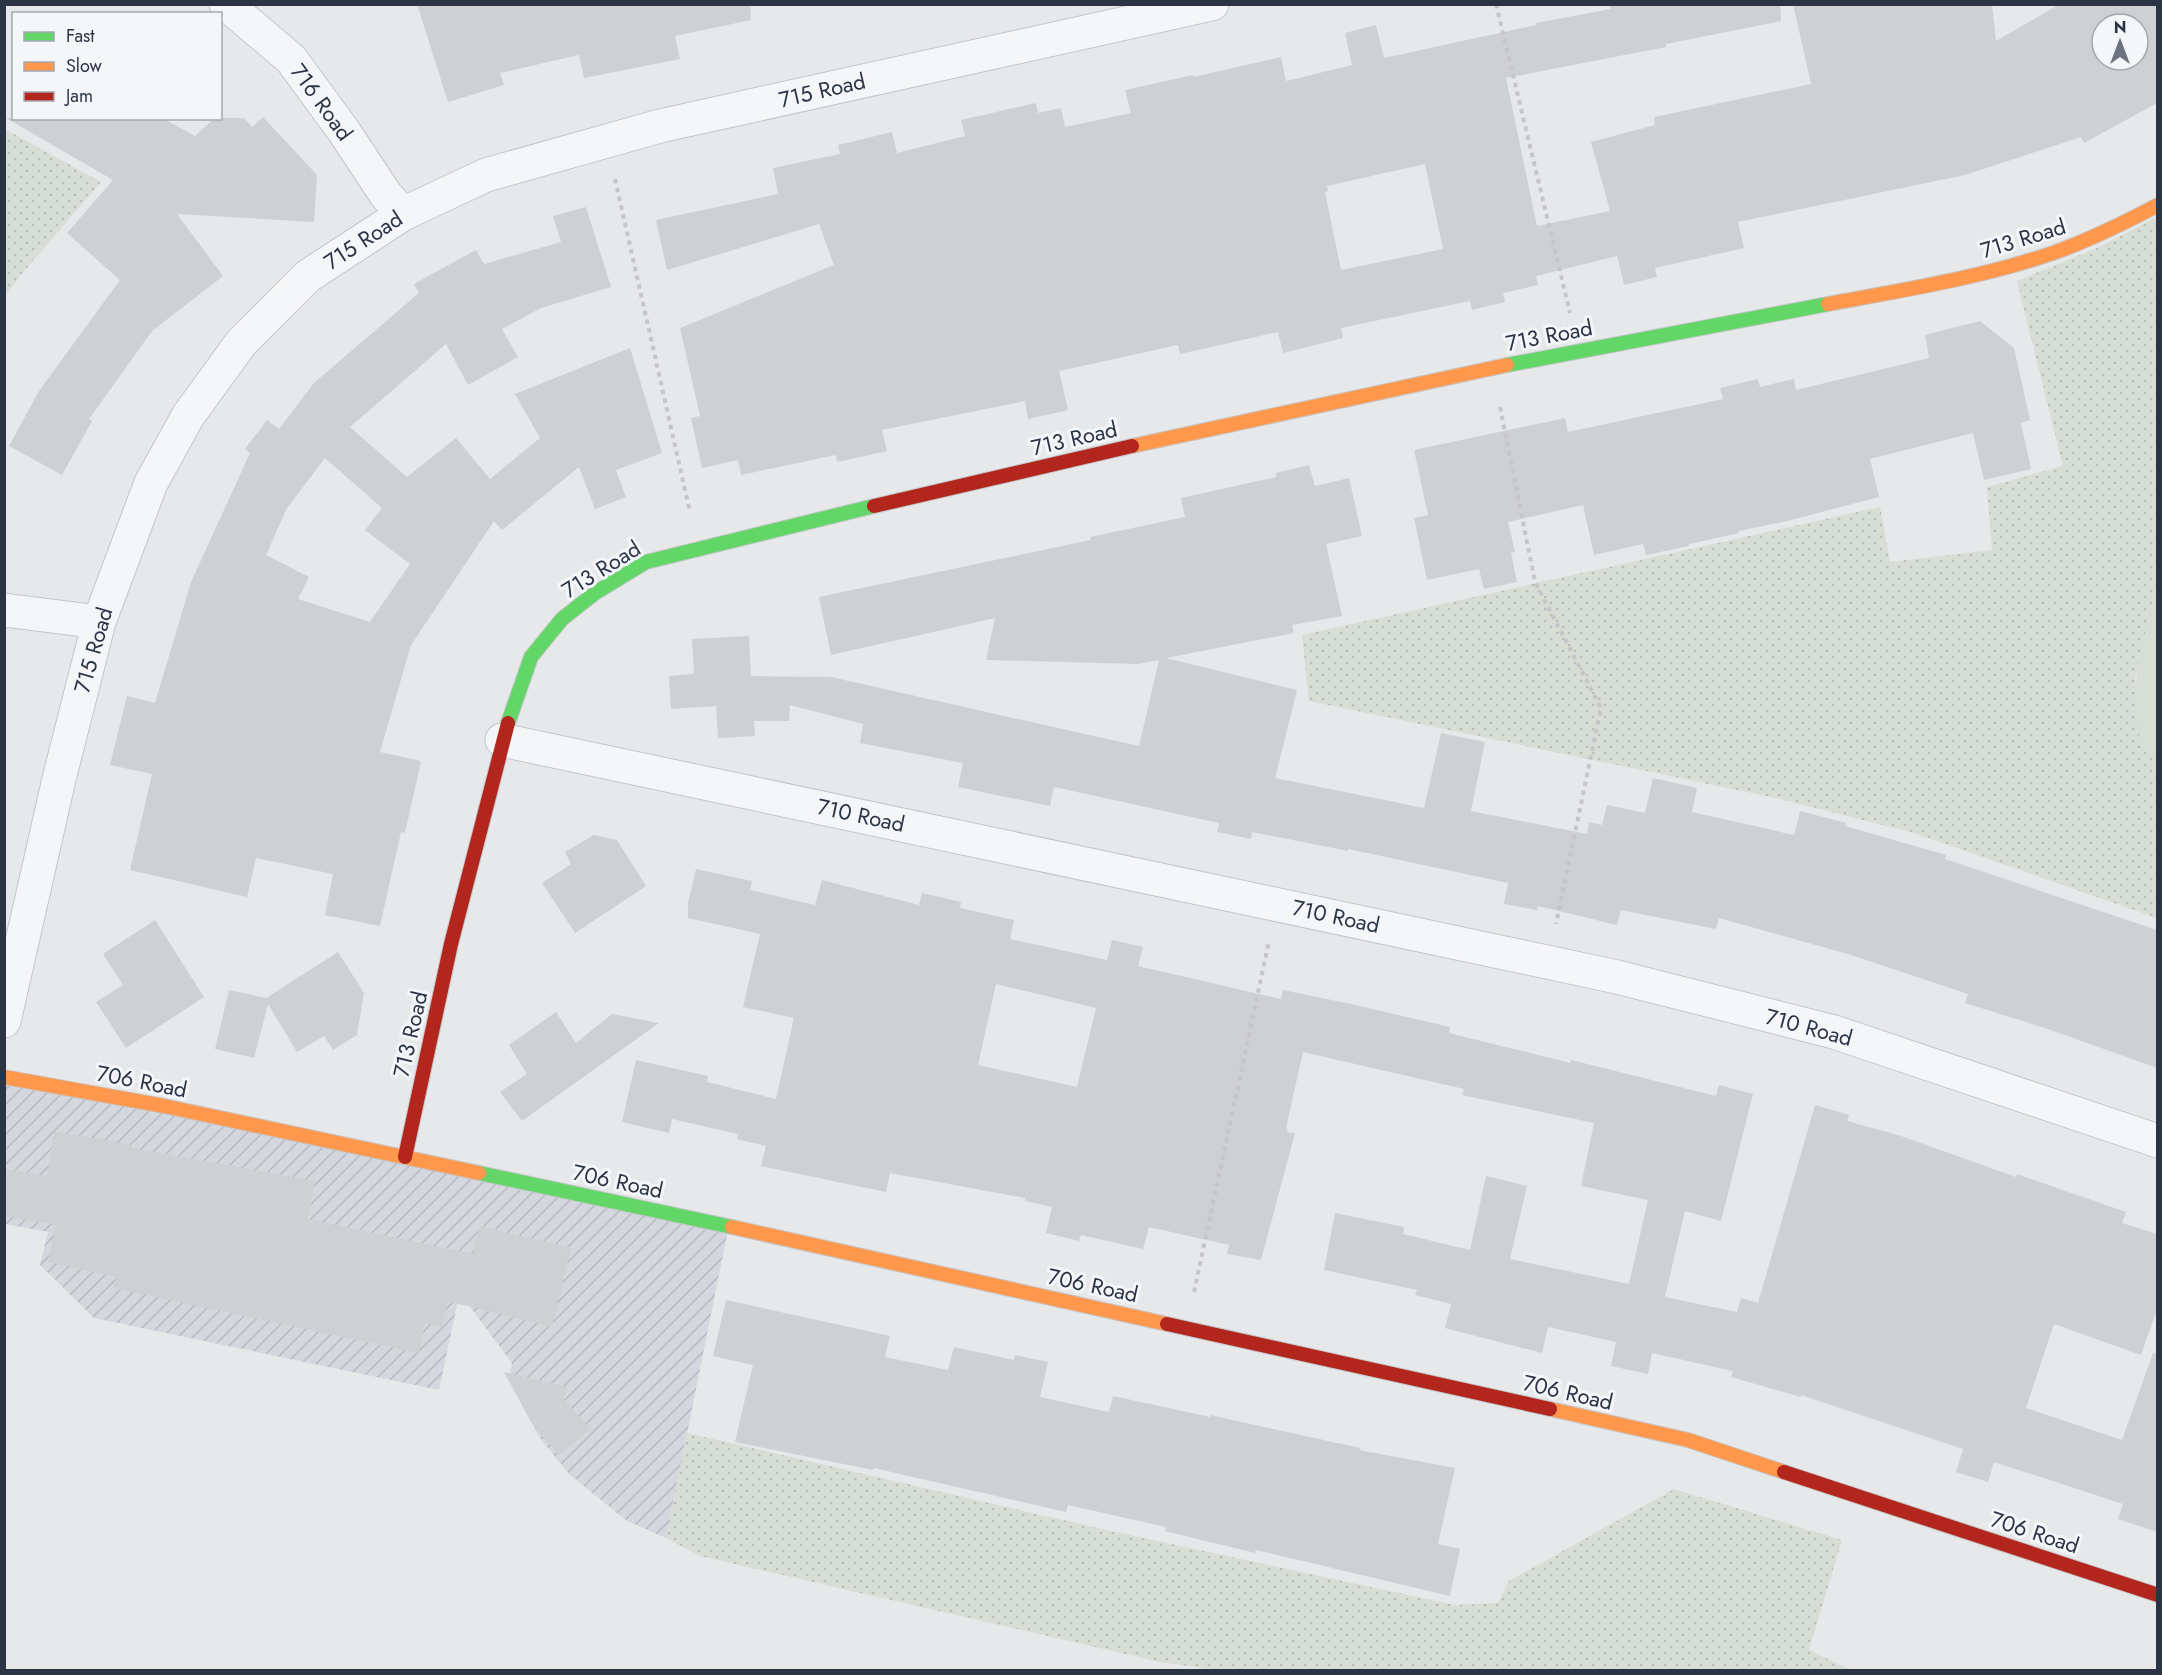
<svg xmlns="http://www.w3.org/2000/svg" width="2162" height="1675" viewBox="0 0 2162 1675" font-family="Jost,sans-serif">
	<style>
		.industrial { fill: url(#industrial-furrows) }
		.grass { fill: url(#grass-dots) }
		.garden { fill: #d6ded6 }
		.building { fill: #ced0d3; fill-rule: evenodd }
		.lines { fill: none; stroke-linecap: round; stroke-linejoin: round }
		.street-casing { stroke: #c4c6c8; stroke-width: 35 }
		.fast-casing { stroke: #c4c6c8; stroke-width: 16 }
		.slow-casing { stroke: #c4c6c8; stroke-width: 16 }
		.jam-casing { stroke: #c4c6c8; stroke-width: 16 }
		.path { stroke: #c5c6ca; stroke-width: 4; stroke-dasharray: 4.5 4.5; stroke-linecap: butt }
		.street { stroke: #f5f6f7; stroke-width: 33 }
		.fast { stroke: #63d668; stroke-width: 14 }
		.slow { stroke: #ff974d; stroke-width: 14 }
		.jam { stroke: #b3261e; stroke-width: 14 }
		.labels { text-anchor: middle; stroke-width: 6; stroke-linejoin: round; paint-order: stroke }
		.street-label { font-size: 22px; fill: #2b3445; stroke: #f4f6f9 }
	</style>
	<defs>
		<pattern id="industrial-furrows" width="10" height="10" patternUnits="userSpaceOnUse" patternTransform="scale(1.5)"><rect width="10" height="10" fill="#d4d7dd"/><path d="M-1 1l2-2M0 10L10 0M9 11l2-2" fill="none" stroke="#b6b9bf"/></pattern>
		<pattern id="grass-dots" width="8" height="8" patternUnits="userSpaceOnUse" patternTransform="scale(1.5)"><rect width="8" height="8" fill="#d6ded6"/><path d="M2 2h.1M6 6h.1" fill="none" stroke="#b8bfb9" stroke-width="1.8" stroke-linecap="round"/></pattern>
	</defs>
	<rect width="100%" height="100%" fill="#e6e8ea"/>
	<path class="industrial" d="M4,1076L729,1225L666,1538L627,1521L569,1474L540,1438L509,1381L512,1363L467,1303L458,1300L439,1390L94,1318L40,1265L48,1232L5,1224Z"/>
	<path class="grass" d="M5,129L101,182L19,277L5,297Z
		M2157,217L2158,600L2150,616L2135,679L2141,744L2157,753V918L1914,833L1776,798L1309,701L1302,635L1880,507L1890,562L1992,550L1987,487L2063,466L2017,281L2099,247Z
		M687,1433L1106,1530L1455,1605L1498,1603L1509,1581L1674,1489L1842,1540L1809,1650L1851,1670H1216L1160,1662L700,1556L666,1538Z"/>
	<path class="garden" d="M2157,600V753L2141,744C2130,697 2137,645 2157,600Z"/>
	<path class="building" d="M417,4H750L751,20L675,36L680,59L584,78L579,55L500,73L504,85L448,102Z
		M1610,4H1780L1781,21L1666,44V47L1506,78L1537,226L1610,211L1591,142L1655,125L1654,117L1811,84L1793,4H1992L1996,41L2060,4H2157V103L2084,143L2081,137L1965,175L1738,222L1744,248L1655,268L1657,277L1624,285L1617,256L1536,276L1538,285L1503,293L1505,302L1472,310L1470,301L1341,328L1343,338L1283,353L1278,332L1180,354L1178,345L1059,371L1068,410L1028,419L1025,401L882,430L887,451L837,462L836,455L741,475L738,460L702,468L691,418L700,416L680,328L834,265L819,224L667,270L656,220L778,194L773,168L840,154L838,145L892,132L897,153L965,136L961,120L1036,103L1038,113L1061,108L1065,127L1131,113L1125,90L1193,75L1194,77L1281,57L1286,81L1352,65L1345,33L1376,25L1384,58L1536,25V23L1611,9ZM2102,24H2138V60H2102ZM1425,164L1443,249L1341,270L1325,192L1328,191L1327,186Z
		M263,117L317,175L314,222L177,214L223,276L152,331L89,419L92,421L62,475L9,446L39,391L120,280L67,233L113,180L6,118H162L195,136L215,118H244L252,127Z
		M586,207L611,287L541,308L502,329L518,357L468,385L446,344L350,427L407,477L456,438L490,479L540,438L515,394L630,348L662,453L616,470L626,497L595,509L579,467L502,530L494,521L411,645L380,752L421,761L405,833L401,832L380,926L325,915L333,874L256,858L247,897L130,870L152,774L110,765L127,696L155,703L191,582L250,453L245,449L267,420L279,429L314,383L419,293L414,284L476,250L484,264L561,242L553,216ZM325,458L382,508L365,530L410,564L370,622L298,599L309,577L266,555L287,508Z
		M1980,321L2014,348L2030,420L2021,423L2031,469L1984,480L1973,433L1870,459L1879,497L1787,521L1739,531V533L1689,544V546L1646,555L1643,544L1594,555L1583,505L1508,522L1515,552L1511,553L1517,582L1484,589L1479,569L1427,580L1414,518L1428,515L1414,450L1565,418L1568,432L1723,399L1720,388L1758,379L1760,387L1794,379L1796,390L1929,358L1925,335Z
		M1309,465L1315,486L1349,478L1362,536L1326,544L1342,616L1292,625L1294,633L1166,658L1297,690L1275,778L1424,808L1441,733L1485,742L1471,811L1587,834L1589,822L1602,825L1607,805L1645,813L1653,778L1697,788L1692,812L1794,835L1800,811L1846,823L1845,826L1946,855L1945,859L2157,930V1068L2045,1028L1965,1003L1968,994L1848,954L1719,918L1716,929L1621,910L1617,925L1538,906L1537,910L1504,904L1508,883L1348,849V851L1252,832L1251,839L1217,832L1219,823L1054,787L1050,806L958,787L963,763L860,743L863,724L790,705L789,721H754L755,736L718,738L716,706L671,709L669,676L694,674L692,639L749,636L751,676L831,677L1139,746L1159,660L1138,664L986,660L995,618L831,655L819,597L1091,540L1090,537L1185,517L1181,498L1276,477V473Z
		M594,835L617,840L646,886L575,933L542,883L571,864L565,852Z
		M696,869L752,881L750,890L815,905L822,880L919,905L922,893L961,902L960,908L1014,920L1010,939L1107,960L1112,940L1143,947L1138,966L1281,999L1283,990L1351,1004L1450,1027L1449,1033L1570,1063L1571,1060L1716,1096L1719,1085L1753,1094L1721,1221L1685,1211L1665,1297L1737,1312L1741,1298L1758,1303L1815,1105L1849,1115L1847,1121L1901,1136L2016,1177L2017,1174L2126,1212L2122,1223L2157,1234V1309L2141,1355L2054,1324L2026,1408L2122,1440L2153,1353L2157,1354V1532L2118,1519L2123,1504L1994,1462L1988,1482L1956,1472L1963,1449L1801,1395V1397L1731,1377L1733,1371L1652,1353L1648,1374L1611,1366L1616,1342L1548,1327L1542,1353L1445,1328L1451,1304L1415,1295L1417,1290L1324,1270L1335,1213L1404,1227L1403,1234L1470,1250L1486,1176L1527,1186L1510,1259L1629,1284L1648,1200L1581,1186L1594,1123L1462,1095L1464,1089L1303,1052L1286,1128L1288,1129L1287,1132L1295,1133L1261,1260L1227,1254L1229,1245L1149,1227L1143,1249L1081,1235L1079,1241L1046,1233L1052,1207L1025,1201V1198L890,1173L886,1192L761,1166L766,1146L737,1139L738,1134L672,1119L669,1133L622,1122L636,1060L708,1076L707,1082L776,1099L794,1018L743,1007L760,934L688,918V903ZM996,984L1096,1008L1077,1087L978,1065Z
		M155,920L204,997L126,1048L96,1002L123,985L103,954Z
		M338,952L364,993L357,1035L333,1050L324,1036L297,1052L268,1004L254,1058L215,1049L229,990L266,998Z
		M556,1012L576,1043L612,1014L659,1023L522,1121L500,1092L527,1074L509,1045Z
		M54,1131L132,1145V1148L315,1181L308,1219L473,1254L480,1226L571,1248L552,1327L447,1301L442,1327L425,1323L419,1353L113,1288L116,1277L48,1262L56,1225L4,1216V1169L47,1176Z
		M726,1300L890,1336L885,1357L948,1370L954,1347L1014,1360L1015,1355L1048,1362L1040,1397L1109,1412L1113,1396L1210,1417V1415L1269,1428L1360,1448L1359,1450L1455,1468L1438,1544L1460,1549L1450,1596L1256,1550L1255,1553L1165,1531L1166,1527L1068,1505L1066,1512L874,1468L873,1470L735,1442L753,1365L713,1356Z
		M504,1372L567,1387L564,1399L590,1429L559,1455L533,1425Z"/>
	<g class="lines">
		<g class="street-casing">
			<path id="street" d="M226,4L291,59L343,130L386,195L403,214
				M4,610L99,622
				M502,740L1617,977L1834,1032L2158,1141
				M4,1021L59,779L99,622L151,483L188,416L241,343L308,276L403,214L486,175L660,126L1212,4"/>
		</g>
		<g class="fast-casing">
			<path id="fast" d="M1507,365L1828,304
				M508,723L531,657L562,619L595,593L646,562L874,506
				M479,1173L732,1227"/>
		</g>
		<g class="slow-casing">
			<path id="slow" d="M1828,304C1903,290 1980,278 2053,253C2090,240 2124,223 2158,205
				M1132,446L1507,365
				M4,1077L164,1106L479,1173
				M732,1227L1167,1324
				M1550,1409L1688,1440L1784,1472"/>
		</g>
		<g class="jam-casing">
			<path id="jam" d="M874,506L1132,446
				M405,1157L451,944L508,723
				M1167,1324L1550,1409
				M1784,1472L2158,1595"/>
		</g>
		<path class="path" d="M1496,4L1570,313
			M615,179L690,512
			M1500,407L1535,582L1601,708L1556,924
			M1194,1292L1269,941"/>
		<use href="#street" class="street"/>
		<use href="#fast" class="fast"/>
		<use href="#slow" class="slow"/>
		<use href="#jam" class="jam"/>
	</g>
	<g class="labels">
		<g class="street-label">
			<text transform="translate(822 90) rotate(-13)" y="8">715 Road</text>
			<text transform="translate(322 102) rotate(54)" y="8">716 Road</text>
			<text transform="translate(2023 238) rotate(-17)" y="8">713 Road</text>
			<text transform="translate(363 240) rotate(-33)" y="8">715 Road</text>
			<text transform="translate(1549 335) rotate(-11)" y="8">713 Road</text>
			<text transform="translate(1074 438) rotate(-13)" y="8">713 Road</text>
			<text transform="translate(601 569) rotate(-32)" y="8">713 Road</text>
			<text transform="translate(93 650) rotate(-74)" y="8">715 Road</text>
			<text transform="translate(861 815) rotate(12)" y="8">710 Road</text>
			<text transform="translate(1336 916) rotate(12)" y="8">710 Road</text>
			<text transform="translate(1809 1027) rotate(15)" y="8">710 Road</text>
			<text transform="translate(410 1034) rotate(-77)" y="8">713 Road</text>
			<text transform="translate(142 1081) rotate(11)" y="8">706 Road</text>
			<text transform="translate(618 1181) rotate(12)" y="8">706 Road</text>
			<text transform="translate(1093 1285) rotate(12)" y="8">706 Road</text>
			<text transform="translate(1568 1392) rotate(13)" y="8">706 Road</text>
			<text transform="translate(2035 1532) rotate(18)" y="8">706 Road</text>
		</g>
	</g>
	<rect width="2162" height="1675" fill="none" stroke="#2b3445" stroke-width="12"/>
	<rect x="12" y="12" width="210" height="108" fill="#f4f6f9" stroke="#a4a8b1" stroke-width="1.5"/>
	<rect x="24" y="32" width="30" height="9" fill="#63d668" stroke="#a4a8b1" stroke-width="1.5"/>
	<text x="66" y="42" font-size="18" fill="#2b3445">Fast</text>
	<rect x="24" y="62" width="30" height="9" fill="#ff974d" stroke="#a4a8b1" stroke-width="1.5"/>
	<text x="66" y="72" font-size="18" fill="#2b3445">Slow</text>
	<rect x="24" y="92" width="30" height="9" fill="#b3261e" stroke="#a4a8b1" stroke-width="1.5"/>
	<text x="66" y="102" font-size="18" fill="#2b3445">Jam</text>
	<g transform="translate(2120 42)"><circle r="28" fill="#f4f6f9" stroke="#a4a8b1" stroke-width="1.5"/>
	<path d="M0-4.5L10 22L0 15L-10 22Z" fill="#6c737f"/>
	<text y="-9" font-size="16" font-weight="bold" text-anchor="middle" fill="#2b3445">N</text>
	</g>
</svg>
